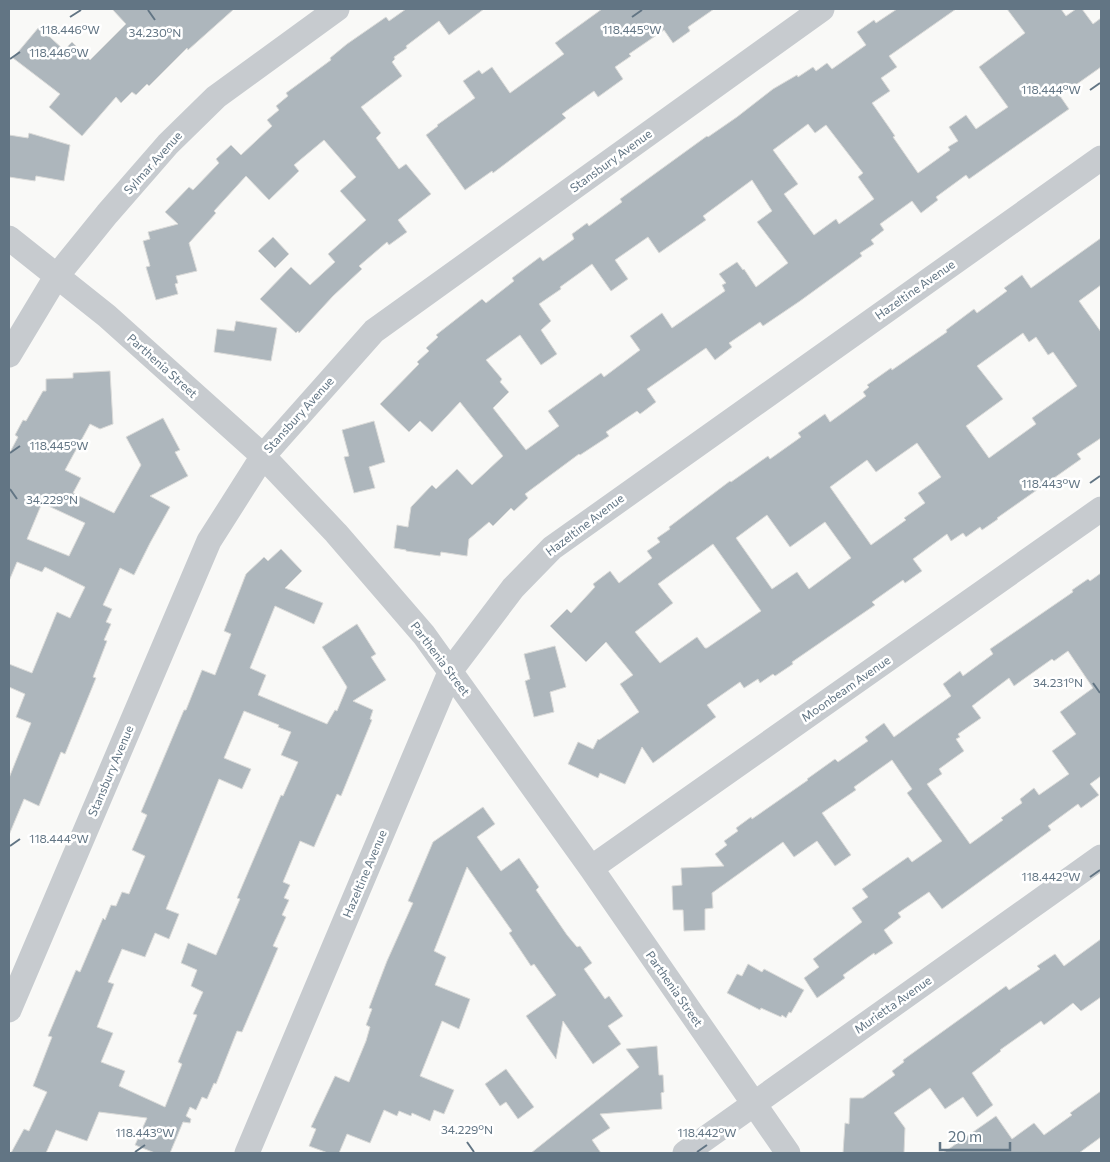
<svg xmlns="http://www.w3.org/2000/svg" width="1110" height="1162" viewBox="0 0 1110 1162" font-family="Commissioner,sans-serif">
	<style>
		.building { fill: #adb6bc; stroke: #dbdbd9; fill-rule: evenodd }
		.lines { fill: none; stroke-linecap: round; stroke-linejoin: round }
		.minor { stroke: #c7cbcf; stroke-width: 25 }
		.ticks { fill: none; stroke: #627584; stroke-width: 2 }
		.labels { text-anchor: middle; stroke-width: 5; stroke-linejoin: round; paint-order: stroke }
		.street-label { font-size: 12px; fill: #627584; stroke: #fff }
		.ticks-label { font-size: 12px; text-anchor: middle; fill: #627584; stroke: #fff; stroke-width: 5; stroke-linejoin: round; paint-order: stroke }
	</style>
	<rect width="100%" height="100%" fill="#f9f9f7"/>
	<path class="building" d="M112,9H234L188,50L187,48L149,86L147,84L136,95L132,92L121,103L116,97L82,136L49,107L60,94L13,58L39,27L64,50L72,42L90,60L126,24Z
		M406,9H484L449,35L439,21L406,46L407,48L394,57L395,59L392,62L402,76L361,107L381,133L376,138L399,169L406,164L431,194L398,220L407,232L389,245L387,242L359,266L362,269L333,296L299,333L298,331L296,333L260,299L291,267L310,285L335,262L328,254L366,220L340,191L356,177L324,140L294,165L299,171L269,200L246,176L214,211L216,213L189,243L197,271L176,276L178,283L175,284L178,294L156,300L146,267L150,266L143,241L150,239L148,232L178,224L165,212L189,187L193,190L219,163L216,159L231,145L241,155L272,126L267,120L279,110L276,106L288,96L286,93L331,60L330,58L347,44L386,17L389,21Z
		M602,9H714L688,27L690,31L673,43L664,30L629,54L631,56L615,67L623,79L598,97L594,91L562,114L566,118L493,173L492,171L465,190L426,135L438,126L437,125L475,98L463,81L479,70L482,74L492,67L510,93L564,54L555,43Z
		M897,9H956L889,56L897,67L881,78L890,91L872,103L895,136L893,137L918,173L950,150L948,147L958,141L949,127L966,115L976,129L1008,107L979,67L1025,33L1007,9H1061L1066,16L1076,9H1082L1093,24L1101,18V67L1060,96L1069,109L969,179L966,175L936,197L938,200L921,213L912,201L880,224L884,230L871,240L874,244L860,253L862,256L800,301L763,326L760,322L729,343L732,347L715,360L706,348L647,389L656,402L640,414L637,411L606,432L609,436L580,455L579,454L525,494L528,498L514,511L511,508L493,526L489,522L469,539L467,556L441,552L440,556L406,551V550L394,548L397,525L408,527L411,507L432,485L436,489L457,469L472,485L503,456L460,402L432,432L420,421L409,432L380,404L419,364L417,362L429,351L426,348L438,337L436,335L482,299L486,303L514,281L512,278L540,257L543,261L574,239L572,234L587,223L589,226L622,202L620,199L707,136L708,137L737,117L773,89L797,75L798,77L813,67L816,71L827,63L832,69L866,45L857,32L874,20L876,23ZM808,124L815,133L826,125L863,173L858,177L874,199L839,224L836,219L814,235L784,194L798,184L773,150ZM752,180L772,211L757,222L788,263L756,287L744,269L743,270L737,262L719,274L726,283L722,285L725,291L695,312L672,328L662,313L630,336L640,350L604,377L601,373L548,411L559,426L526,450L493,408L509,392L500,382L502,379L486,360L520,335L541,365L557,354L541,330L551,321L539,304L561,289L560,287L592,264L611,291L628,279L615,260L648,237L659,253L706,220L703,216Z
		M29,133L70,145L64,181L36,176L35,181L9,177V135L28,138Z
		M273,237L289,254L275,268L258,251Z
		M1101,238V285L1079,301L1101,332V438L1077,454L1081,459L997,518L998,519L982,530L980,527L966,537L963,533L951,541L947,534L913,559L922,571L905,583L903,580L872,602L875,605L792,662L793,664L775,676L773,674L760,683L758,679L744,688L740,682L707,705L716,717L653,763L642,747L625,784L600,773L598,778L568,764L578,742L593,749L598,739L599,740L639,712L620,684L633,675L606,642L586,662L550,626L567,609L571,613L595,587L593,584L610,571L619,583L652,558L647,551L660,542L657,538L670,529L669,527L730,481L731,482L768,456L770,459L801,437L798,433L825,414L830,422L866,396L863,392L869,387L867,385L891,368L892,370L947,332L946,330L974,309L977,313L1007,291L1004,288L1022,275L1031,288ZM1023,333L1029,342L1036,337L1048,355L1053,352L1077,386L1032,418L1036,424L989,458L966,426L1003,399L977,366ZM917,443L941,477L918,493L925,503L904,518L906,520L871,545L830,487L867,460L876,472ZM767,515L790,547L825,522L851,558L809,589L797,572L772,589L736,538ZM713,544L761,611L707,648H705L697,637L660,663L635,632L673,603L658,584Z
		M236,321L277,328L271,361L214,352L217,329L234,331Z
		M110,371L113,424L100,429L90,424L65,470L81,478L73,493L114,513L141,465L126,437L163,418L180,450L175,452L188,476L150,496L170,507L150,543L134,575L120,568L103,605L112,609L106,622L111,624L104,640L107,641L93,677L96,678L65,754L61,752L39,806L24,799L9,835V778L31,723L16,717L25,694L9,687V664L32,673L57,612L70,618L85,587L45,567L42,572L17,562L9,581V454L18,437L15,435L23,420L26,421L43,391H46V379L73,378V373ZM42,503L85,523L69,556L27,539Z
		M374,421L385,462L369,467L375,488L354,493L344,457L349,456L342,430Z
		M281,549L302,571L285,588L323,603L314,624L275,606L250,668L266,675L258,695L327,724L335,710L337,711L347,687L322,647L357,624L376,654L371,657L386,680L353,701L373,710L370,719L372,720L341,796L337,794L314,847L300,841L283,882L290,885L284,898L289,900L282,915L286,917L273,946L278,948L242,1032L237,1031L216,1084L214,1083L207,1099L202,1097L196,1110L190,1107L186,1116L191,1119L190,1123L183,1122L170,1153H155L135,1145L147,1118L99,1112L87,1141L56,1130L46,1153H11L24,1129L29,1131L47,1092L33,1086L52,1037L48,1036L76,970L80,972L103,918L105,920L111,905L116,906L122,892L129,894L145,856L132,850L147,815L141,812L184,710H186L202,670L215,675L231,634L224,631L246,574L264,557L268,561ZM244,711L279,725L278,727L291,732L281,755L298,762L283,796L281,795L237,898L240,899L216,955L188,943L181,963L197,970L191,986L203,992L193,1014L197,1015L178,1062L182,1064L165,1107L119,1086L125,1071L101,1062L113,1033L97,1027L114,984L108,982L122,949L145,957L155,933L169,939L179,914L166,909L219,779L242,789L251,769L224,758Z
		M1101,573V776L1090,784L1099,795L1081,808L1078,804L1048,826L1051,830L942,909L929,892L898,913L901,917L884,930L893,943L875,955L874,953L843,975L845,978L817,998L804,978L819,967L813,959L862,922L852,908L868,897L862,889L908,857L912,862L942,841L907,793L912,789L892,760L854,787L856,790L822,813L851,855L835,866L817,841L794,857L783,842L712,893L713,908L705,909V930L684,931L683,910H673L672,886L682,885L681,868L724,866L715,854L727,845L724,841L738,831L736,828L751,817L752,819L808,780L807,779L835,759L838,762L868,741L865,737L884,723L894,737L951,696L943,684L960,671L963,676L993,654L990,649L1073,592L1072,590L1088,579L1090,581ZM1068,651L1093,688L1060,712L1076,734L1052,751L1069,774L1039,795L1034,788L1020,799L1022,803L1001,818L1003,820L970,844L927,784L942,774L939,769L964,751L956,739L960,737L958,734L981,718L972,706L1009,678L1014,686L1052,659L1054,661Z
		M555,646L566,687L550,692L554,712L534,717L525,681L530,679L524,654Z
		M483,807L495,824L477,837L501,871L519,858L539,887L536,890L567,935L577,947L580,946L592,963L584,969L605,999L609,996L623,1016L608,1026L621,1044L593,1064L563,1021L556,1059L526,1016L556,995L534,964L531,966L509,933L512,931L467,867L434,951L446,957L435,985L470,999L459,1029L442,1021L420,1076L454,1090L444,1114L434,1110L430,1121L412,1113L411,1116L399,1111L397,1116L384,1110L370,1143L347,1134L339,1153H328L309,1146L316,1129L311,1127L335,1076L349,1082L366,1041L370,1027L366,1025L372,1009L369,1008L387,961L413,903L408,901L433,842Z
		M1101,939V997L1081,1011L1073,1003L1044,1025L1041,1021L1000,1050L1001,1051L972,1073L993,1105L977,1117L963,1097L945,1109L930,1088L894,1113L905,1128L904,1153H843L845,1123L849,1124L850,1098H863L895,1075L892,1071L904,1062L903,1060L1006,986L1009,990L1040,969L1037,966L1055,954L1064,966Z
		M748,964L762,972L764,969L804,990L791,1013L789,1012L786,1018L782,1015L781,1017L761,1008L760,1010L727,993L737,974L742,976Z
		M657,1046L659,1075H663L664,1092L661,1093L662,1109L600,1114L610,1128L592,1140L601,1153H531L639,1067L626,1049Z
		M506,1069L534,1107L518,1119L506,1102L500,1106L485,1084Z
		M1101,1091V1137L1079,1153H943L996,1116L1012,1139L1034,1123L1044,1135L1072,1115L1070,1113Z"/>
	<g class="lines">
		<path class="minor" d="M9,238L107,316L263,456L336,533L424,635L591,868L788,1153
			M9,355L56,277L107,214L168,144L216,97L337,9
			M591,868L1101,509
			M9,1010L209,541L263,456L374,331L822,9
			M247,1153L451,670L513,588L552,548L1101,158
			M685,1153L1101,857"/>
	</g>
	<path class="ticks" d="M148,10L155,20M70,17L81,10M632,17L642,10M10,59L20,52M1090,90L1100,83M10,453L20,446M1090,483L1100,476M10,489L17,499M1093,683L1100,693M10,846L20,839M1090,877L1100,870M467,1142L474,1152M135,1152L145,1145M697,1152L707,1145"/>
	<g class="labels">
		<g class="street-label">
			<text transform="translate(611 161) rotate(-36)" y="4">Stansbury Avenue</text>
			<text transform="translate(153 163) rotate(-48)" y="4">Sylmar Avenue</text>
			<text transform="translate(915 290) rotate(-35)" y="4">Hazeltine Avenue</text>
			<text transform="translate(162 366) rotate(42)" y="4">Parthenia Street</text>
			<text transform="translate(299 415) rotate(-48)" y="4">Stansbury Avenue</text>
			<text transform="translate(585 525) rotate(-37)" y="4">Hazeltine Avenue</text>
			<text transform="translate(440 659) rotate(53)" y="4">Parthenia Street</text>
			<text transform="translate(846 689) rotate(-35)" y="4">Moonbeam Avenue</text>
			<text transform="translate(111 771) rotate(-67)" y="4">Stansbury Avenue</text>
			<text transform="translate(365 874) rotate(-67)" y="4">Hazeltine Avenue</text>
			<text transform="translate(674 989) rotate(55)" y="4">Parthenia Street</text>
			<text transform="translate(893 1005) rotate(-35)" y="4">Murietta Avenue</text>
		</g>
	</g>
	<g class="ticks-label">
		<text x="70" y="34">118.446°W</text>
		<text x="632" y="34">118.445°W</text>
		<text x="155" y="37">34.230°N</text>
		<text x="59" y="57">118.446°W</text>
		<text x="1051" y="94">118.444°W</text>
		<text x="59" y="450">118.445°W</text>
		<text x="1051" y="488">118.443°W</text>
		<text x="52" y="504">34.229°N</text>
		<text x="1058" y="687">34.231°N</text>
		<text x="59" y="843">118.444°W</text>
		<text x="1051" y="881">118.442°W</text>
		<text x="467" y="1134">34.229°N</text>
		<text x="145" y="1137">118.443°W</text>
		<text x="707" y="1137">118.442°W</text>
	</g>
	<rect width="1110" height="1162" fill="none" stroke="#627584" stroke-width="20"/>
	<path d="M940 1142v8h70v-8" fill="none" stroke="#627584" stroke-width="2.5"/>
	<text x="948" y="1142" font-size="15" fill="#627584" stroke="#ffffff" stroke-width="4" paint-order="stroke">20 m</text>
</svg>
